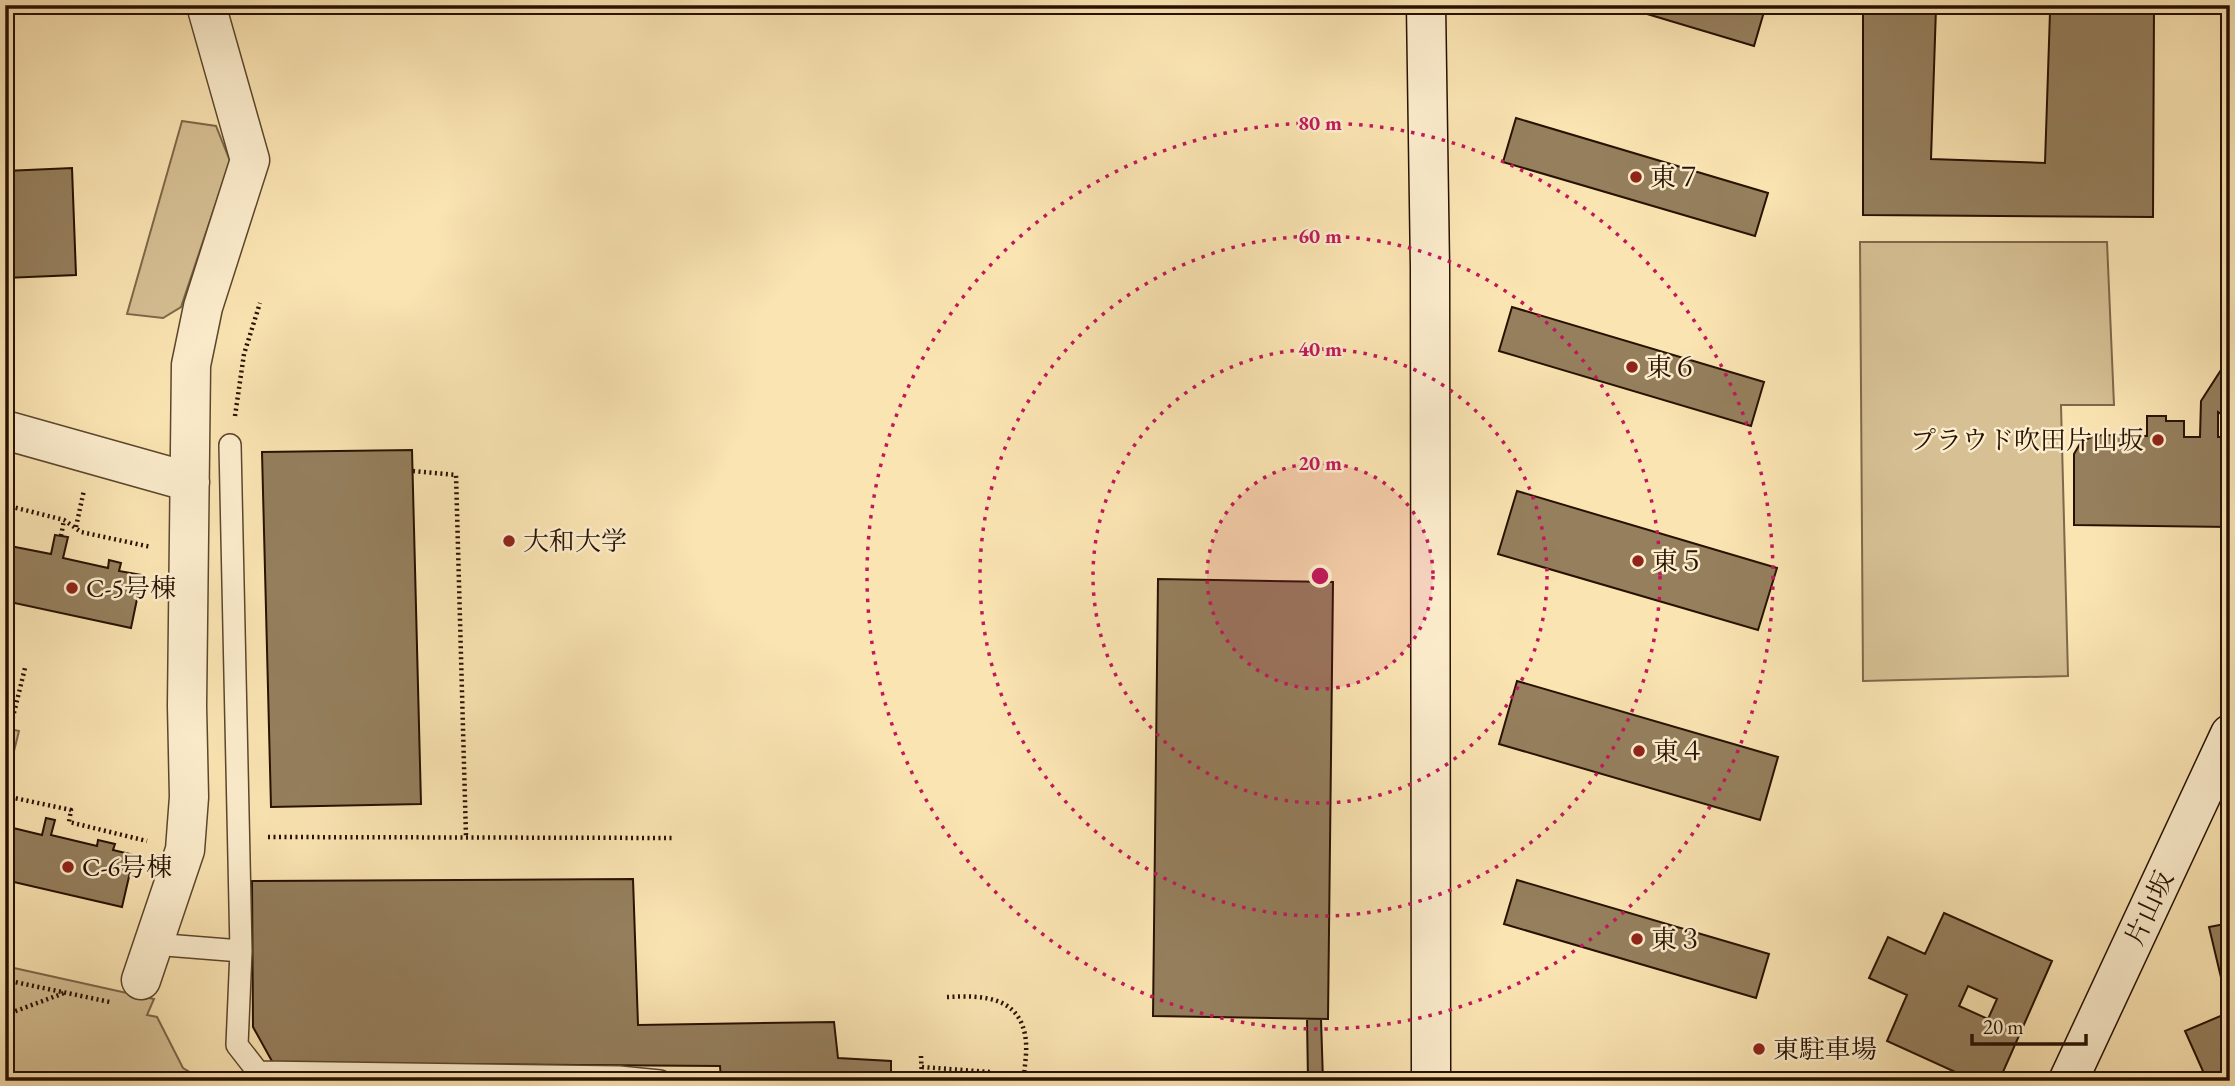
<svg xmlns="http://www.w3.org/2000/svg" width="2235" height="1086" viewBox="0 0 2235 1086" font-family="'EB Garamond','Noto Serif JP',serif">
	<style>
		.green { fill: #d6c094; stroke: #7e684a; stroke-width: 2 }
		.building { fill: #957f5d; stroke: #271101; stroke-width: 2; fill-rule: evenodd }
		.lines { fill: none; stroke-linecap: round; stroke-linejoin: round }
		.lane-casing { stroke: #5c462d; stroke-width: 24 }
		.street-casing { stroke: #5c462d; stroke-width: 41 }
		.secondary-casing { stroke: #271101; stroke-width: 41 }
		.path { stroke: #271101; stroke-width: 4.5; stroke-dasharray: 2 3.5; stroke-linecap: butt }
		.lane { stroke: #fcedcd; stroke-width: 21 }
		.street { stroke: #fcedcd; stroke-width: 38 }
		.secondary { stroke: #fcedcd; stroke-width: 38 }
		.ring { fill: none; stroke: #c2185b; stroke-width: 3.5; stroke-dasharray: 3.5 7 }
		.poi-dot { fill: #8f2418; stroke: #fcedcd; stroke-width: 2.5 }
		.labels { text-anchor: middle; stroke-width: 5; stroke-linejoin: round; paint-order: stroke }
		.poi-label { font-size: 26px; fill: #271101; stroke: #fcedcd; text-anchor: start }
		.street-label { font-size: 26px; fill: #271101; stroke: #fcedcd }
		.centre { fill: #c2185b; stroke: #fcedcd; stroke-width: 3.5 }
		.ring-label { font-size: 21px; text-anchor: middle; font-weight: bold; fill: #c2185b; stroke: #fcedcd; stroke-width: 5; stroke-linejoin: round; paint-order: stroke }
	</style>
	<rect width="100%" height="100%" fill="#fae4b2"/>
	<filter id="stains"><feTurbulence type="fractalNoise" baseFrequency=".00286" numOctaves="4"/><feColorMatrix values="0 0 0 0 .2 0 0 0 0 .09 0 0 0 0 .02 0 0 0 .5 -.17"/></filter>
	<radialGradient id="worn" r=".72"><stop offset=".6" stop-color="#630" stop-opacity="0"/><stop offset="1" stop-color="#630" stop-opacity=".3"/></radialGradient>
	<path class="green" d="M182,121L216,126L230,161L181,307L163,318L127,314Z
		M1860,242H2107L2114,405H2061L2068,676L1863,681Z
		M5,728L19,731L9,771H5Z
		M5,966L154,999L147,1015L157,1017L183,1068L205,1081H5Z"/>
	<path class="building" d="M1617,5H1766L1754,46Z
		M1863,5H2154L2153,217L1863,215ZM1936,8L2050,12L2045,163L1931,159Z
		M1516,118L1768,193L1755,236L1503,162Z
		M72,168L76,275L5,278V171Z
		M1512,307L1764,382L1751,426L1499,351Z
		M2230,356V420L2218,412V437H2230V527L2074,525V454L2081,442L2096,435L2147,436V416H2166V421H2184V437H2200L2201,401Z
		M412,450L421,804L271,807L262,452Z
		M1517,491L1777,568L1758,630L1498,554Z
		M55,535L68,537L63,558L108,568L109,560L121,563L119,571L142,575L131,628L5,601V545L51,554Z
		M1158,579L1333,582L1328,1019L1153,1016Z
		M1517,681L1778,757L1760,820L1499,744Z
		M46,818L55,820L51,835L97,846L98,840L115,844L113,850L134,855L122,907L5,880V826L42,835Z
		M633,879L638,1025L834,1022L838,1058L891,1061V1081H721L720,1066L273,1063L253,1027L252,881Z
		M1517,880L1769,954L1756,998L1504,924Z
		M1944,913L2052,961L1999,1081H1975L1887,1041L1907,995L1869,978L1888,937L1925,954ZM1968,986L1997,999L1988,1019L1959,1006Z
		M2230,923V985L2223,986L2209,927Z
		M2230,1012V1068L2206,1078L2185,1031Z
		M1307,1019H1321L1323,1081H1308Z"/>
	<g class="lines">
		<g class="lane-casing">
			<path id="lane" d="M230,445L241,951
				M153,944L241,951L237,1045L258,1072L619,1077L660,1081"/>
		</g>
		<g class="street-casing">
			<path id="street" d="M5,430L190,482
				M141,980L185,850L189,797L187,706L191,365L203,307L250,160L206,5"/>
		</g>
		<g class="secondary-casing">
			<path id="secondary" d="M1426,5L1430,268L1431,1081
				M2068,1081L2230,734"/>
		</g>
		<path class="path" d="M235,416L244,354L260,303
			M413,471L456,475L466,837
			M5,505L64,520L81,532L151,547
			M76,527L84,490
			M61,536L64,520
			M10,729L25,668
			M5,796L71,810L69,822L147,841
			M268,837L673,838
			M5,980L110,1002
			M947,997C983,995 1022,996 1026,1042C1027,1055 1024,1068 1024,1081
			M5,1015L64,993
			M921,1056L922,1081
			M922,1067L990,1072L991,1081"/>
		<use href="#lane" class="lane"/>
		<use href="#street" class="street"/>
		<use href="#secondary" class="secondary"/>
	</g>
	<circle cx="1320" cy="576" r="113" fill="#c2185b" fill-opacity=".12"/>
	<g class="ring">
		<circle cx="1320" cy="576" r="113"/>
		<circle cx="1320" cy="576" r="227"/>
		<circle cx="1320" cy="576" r="340"/>
		<circle cx="1320" cy="576" r="453"/>
	</g>
	<g class="poi-dot">
		<circle cx="1636" cy="177" r="7"/>
		<circle cx="1632" cy="367" r="7"/>
		<circle cx="2158" cy="440" r="7"/>
		<circle cx="509" cy="541" r="7"/>
		<circle cx="1638" cy="561" r="7"/>
		<circle cx="72" cy="588" r="7"/>
		<circle cx="1639" cy="751" r="7"/>
		<circle cx="68" cy="867" r="7"/>
		<circle cx="1637" cy="939" r="7"/>
		<circle cx="1759" cy="1049" r="7"/>
	</g>
	<g class="labels">
		<g class="poi-label">
			<text x="1650" y="186">東７</text>
			<text x="1646" y="376">東６</text>
			<text x="2144" y="449" text-anchor="end">プラウド吹田片山坂</text>
			<text x="523" y="550">大和大学</text>
			<text x="1652" y="570">東５</text>
			<text x="86" y="597">C-5号棟</text>
			<text x="1653" y="760">東４</text>
			<text x="82" y="876">C-6号棟</text>
			<text x="1651" y="948">東３</text>
			<text x="1773" y="1058">東駐車場</text>
		</g>
		<g class="street-label">
			<text transform="translate(2149 908) rotate(-65)" y="9">片山坂</text>
		</g>
	</g>
	<circle cx="1320" cy="576" r="10" class="centre"/>
	<g class="ring-label">
		<text x="1320" y="130">80 m</text>
		<text x="1320" y="243">60 m</text>
		<text x="1320" y="356">40 m</text>
		<text x="1320" y="470">20 m</text>
	</g>
	<rect width="2235" height="1086" fill="none" stroke="#fae4b2" stroke-width="28"/>
	<rect x="7" y="7" width="2221" height="1072" fill="none" stroke="#271101" stroke-width="3.5"/>
	<rect x="14" y="14" width="2207" height="1058" fill="none" stroke="#271101" stroke-width="2"/>
	<path d="M1972 1034v10h114v-10" fill="none" stroke="#271101" stroke-width="3.5"/>
	<text x="1983" y="1034" font-size="21" fill="#271101" stroke="#fcedcd" stroke-width="5" paint-order="stroke">20 m</text>
	<rect width="100%" height="100%" filter="url(#stains)"/>
	<rect width="100%" height="100%" fill="url(#worn)"/>
</svg>
